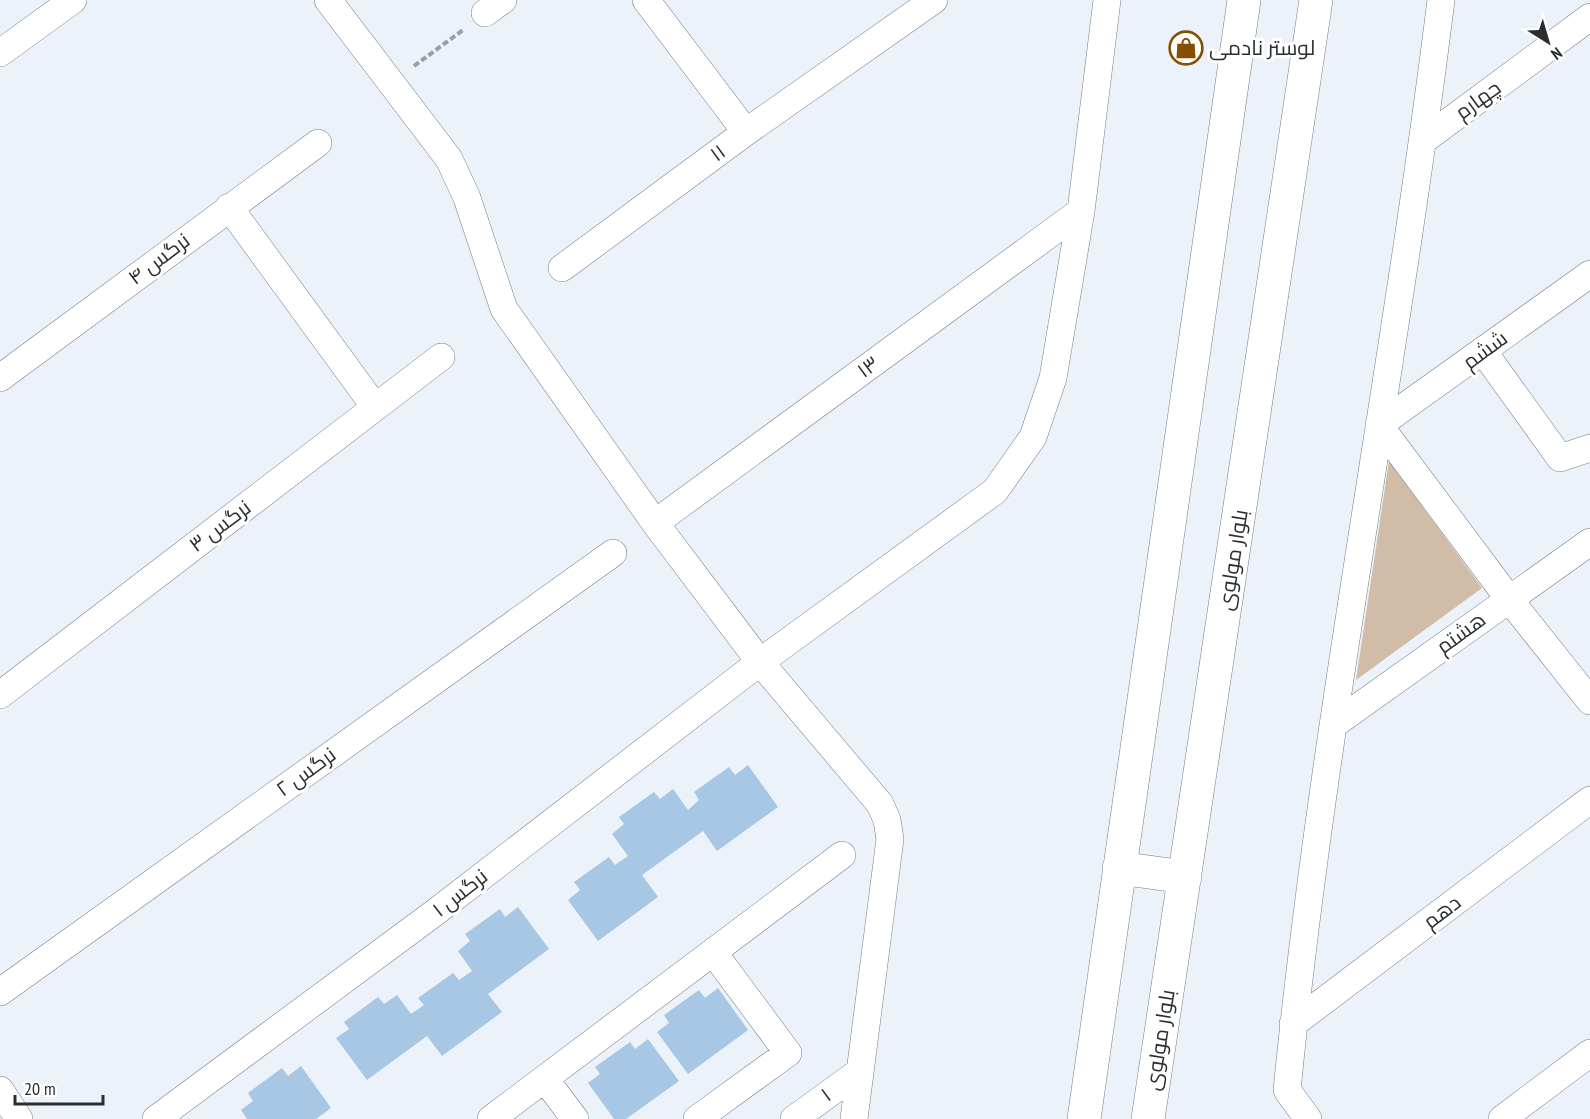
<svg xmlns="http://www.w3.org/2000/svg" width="1590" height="1119" viewBox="0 0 1590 1119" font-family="'PT Sans Narrow',Cairo,sans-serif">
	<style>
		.green { fill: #d1bca8 }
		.building { fill: #a8c7e4 }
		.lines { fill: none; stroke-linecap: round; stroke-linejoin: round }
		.street-casing { stroke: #777d83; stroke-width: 28 }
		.secondary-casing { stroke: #777d83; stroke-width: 34 }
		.path { stroke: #9a9fa4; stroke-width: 4; stroke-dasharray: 6 3; stroke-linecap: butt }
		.street { stroke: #fff; stroke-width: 27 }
		.secondary { stroke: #fff; stroke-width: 33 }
		.labels { text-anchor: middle; stroke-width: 6; stroke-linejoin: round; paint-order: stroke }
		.poi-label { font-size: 21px; fill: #2b2e30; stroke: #fff; text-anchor: start }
		.street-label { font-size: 21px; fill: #2b2e30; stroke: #fff }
	</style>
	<rect width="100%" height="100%" fill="#ebf2f9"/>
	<path class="green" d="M1389,461L1482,588L1356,680Z"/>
	<path class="building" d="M748,765L778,807L717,851L703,831L642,875L658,897L598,941L568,900L580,890L574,882L609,857L615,865L628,856L612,834L624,824L619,817L654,792L660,799L673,789L688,810L699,800L694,792L729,767L735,775Z
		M518,907L549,949L488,994L502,1012L442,1056L427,1036L367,1080L336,1038L349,1029L344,1022L378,997L384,1004L397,995L411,1014L424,1005L418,998L453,973L459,980L472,971L458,951L470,941L465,934L500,909L505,917Z
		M718,988L748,1030L688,1074L657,1032L669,1023L664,1015L699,990L705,998Z
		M648,1039L679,1081L626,1119H614L588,1083L600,1074L595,1067L630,1042L635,1049Z
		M301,1066L331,1108L316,1119H247L241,1110L253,1101L248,1093L282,1068L288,1076Z"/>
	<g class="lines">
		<g class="street-casing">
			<path id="street" d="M328,0L449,159L467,198L504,309L655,523L760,662L880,804L887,820L890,839L854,1119
				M646,0L746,132
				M485,13L503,0
				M0,53L73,0
				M1424,140L1590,17
				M229,207L375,407
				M562,268L746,132L934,0
				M1590,274L1379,425L1509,599L1590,701
				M1483,351L1560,458L1590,448
				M0,378L318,143
				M655,523L1081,211
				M0,695L441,357
				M1333,725L1590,542
				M0,992L613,553
				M1293,1024L1590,800
				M545,1079L575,1119
				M0,1090L19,1119
				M156,1119L433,914L760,662L995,491L1033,437L1053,378L1081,211L1107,0
				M491,1119L842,855
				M697,1119L788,1053L713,952
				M794,1119L859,1072
				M1308,1119L1287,1090C1323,725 1396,364 1441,0
				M1502,1119L1590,1053"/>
		</g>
		<g class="secondary-casing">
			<path id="secondary" d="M1119,868L1185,877
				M1084,1119L1244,0
				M1148,1119L1316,0"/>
		</g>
		<path class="path" d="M414,66L463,30"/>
		<use href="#street" class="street"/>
		<use href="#secondary" class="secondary"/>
	</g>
	<defs>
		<g id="shop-ring" transform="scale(1.725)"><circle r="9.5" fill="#fff" stroke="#854e00" stroke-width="1.5"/><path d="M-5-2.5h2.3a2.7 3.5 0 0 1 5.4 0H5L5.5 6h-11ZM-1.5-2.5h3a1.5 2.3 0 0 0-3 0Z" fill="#854e00"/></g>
	</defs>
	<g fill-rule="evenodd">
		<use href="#shop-ring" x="1186" y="48"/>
	</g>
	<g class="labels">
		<g class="poi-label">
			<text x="1209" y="55">لوستر نادمی</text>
		</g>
		<g class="street-label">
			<text transform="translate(1478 100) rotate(-36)" y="7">چهارم</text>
			<text transform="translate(718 153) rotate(-36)" y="7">۱۱</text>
			<text transform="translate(159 259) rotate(-37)" y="7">نرگس ۴</text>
			<text transform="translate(1485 350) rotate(-36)" y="7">ششم</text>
			<text transform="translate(868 367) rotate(-36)" y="7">۱۳</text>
			<text transform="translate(220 526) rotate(-37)" y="7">نرگس ۳</text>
			<text transform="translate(1233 560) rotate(-81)" y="7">بلوار مولوی</text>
			<text transform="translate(1461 633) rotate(-36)" y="7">هشتم</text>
			<text transform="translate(306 772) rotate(-36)" y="7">نرگس ۲</text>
			<text transform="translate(460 893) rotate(-38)" y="7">نرگس ۱</text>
			<text transform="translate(1442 912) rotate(-37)" y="7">دهم</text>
			<text transform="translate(1160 1040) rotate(-81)" y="7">بلوار مولوی</text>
			<text transform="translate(826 1095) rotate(-36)" y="7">۱</text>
		</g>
	</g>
	<g transform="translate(1548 42) rotate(143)" stroke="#ffffff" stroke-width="4.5" paint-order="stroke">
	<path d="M0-4.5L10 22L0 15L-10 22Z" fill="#2b2e30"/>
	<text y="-9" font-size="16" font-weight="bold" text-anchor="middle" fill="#2b2e30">N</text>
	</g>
	<path d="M15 1095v9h88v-9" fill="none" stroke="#2b2e30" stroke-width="3"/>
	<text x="24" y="1095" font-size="18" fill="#2b2e30" stroke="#ffffff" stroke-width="4.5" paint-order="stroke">20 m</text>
</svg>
